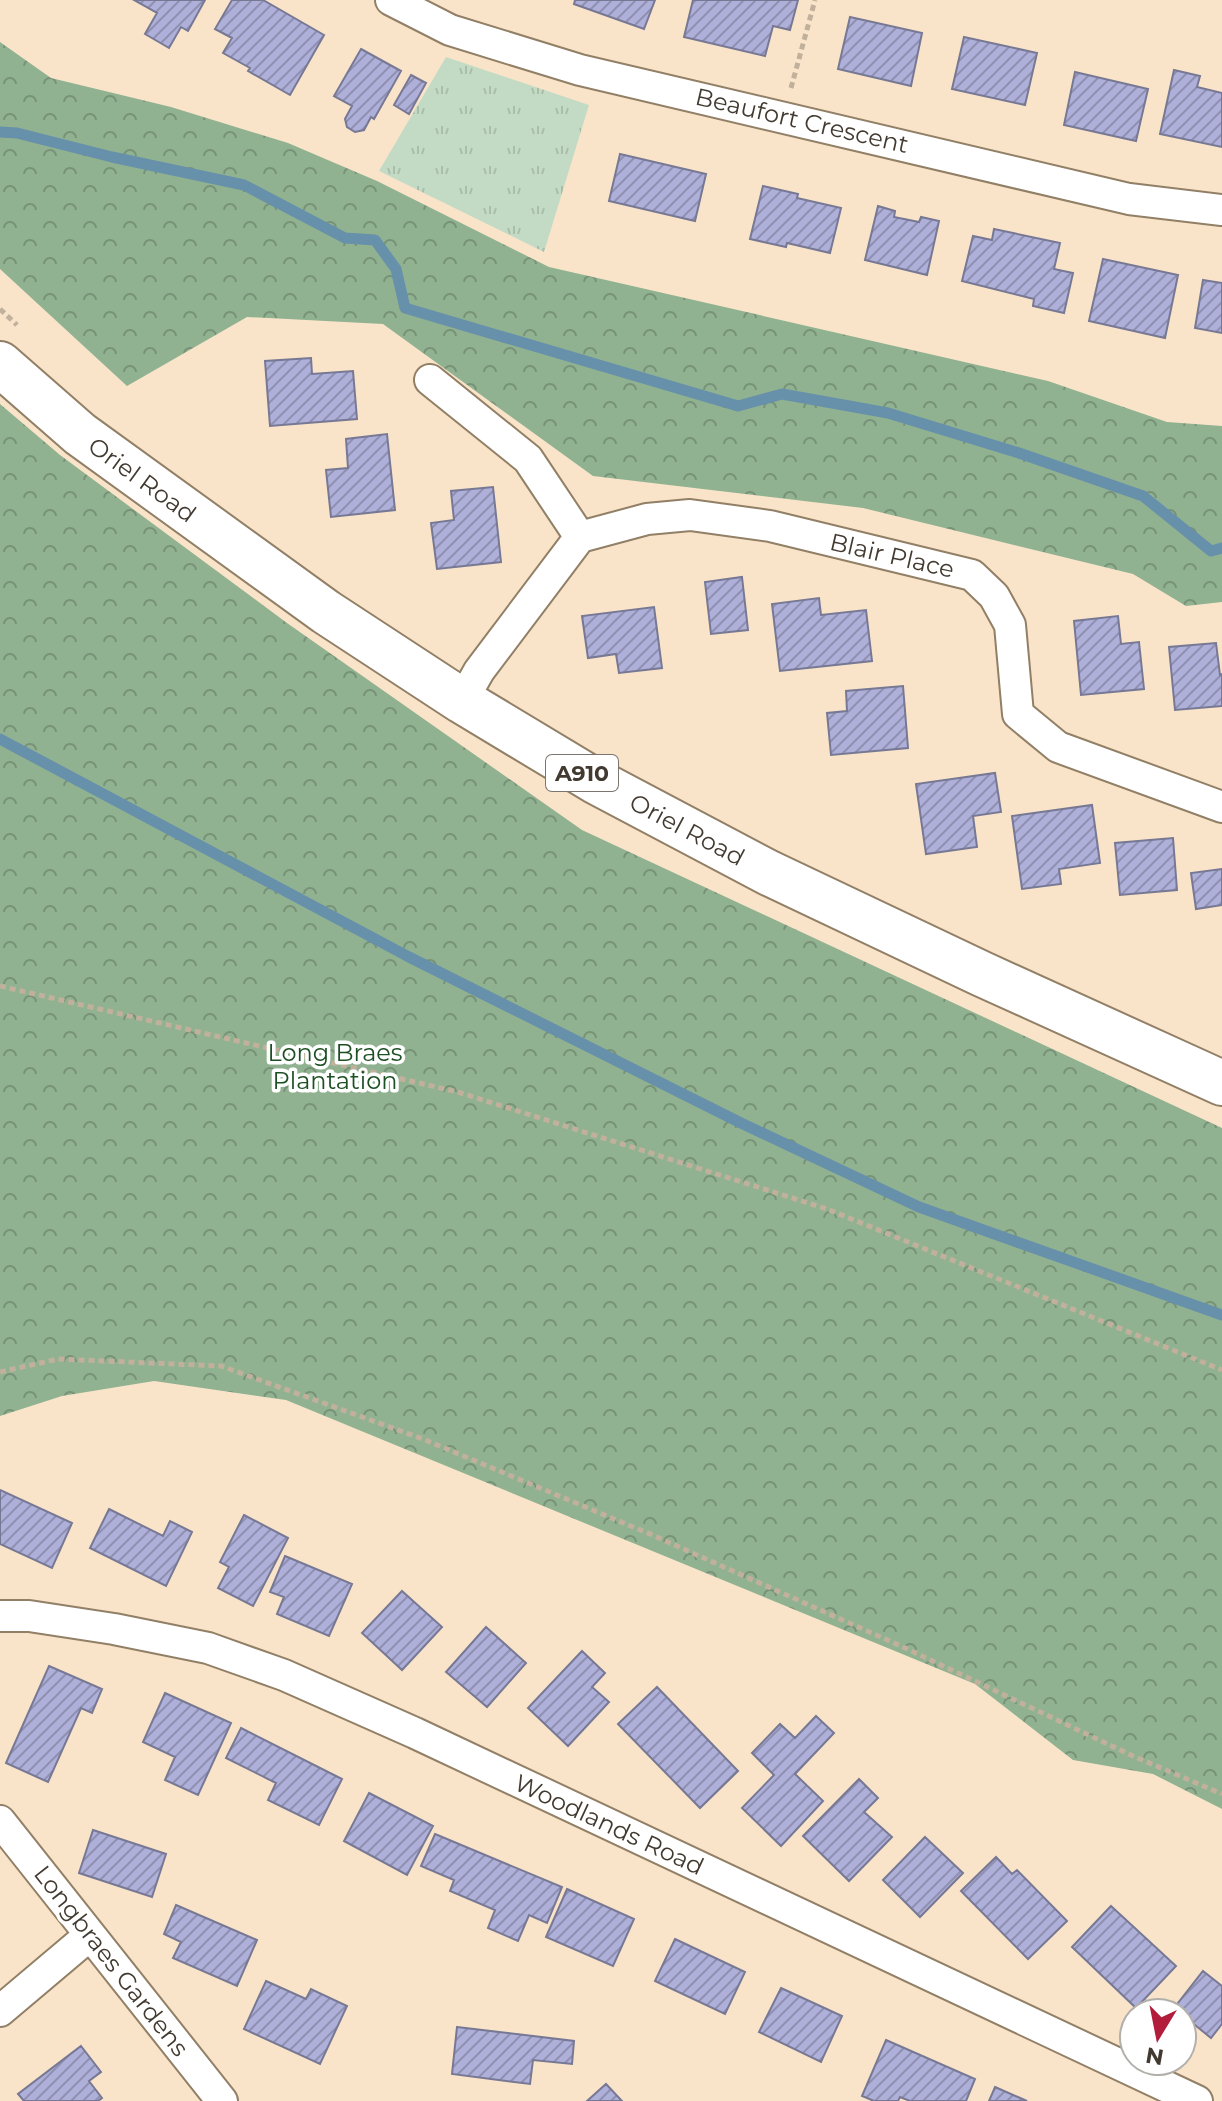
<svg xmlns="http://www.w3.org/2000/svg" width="1222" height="2101" viewBox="0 0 1222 2101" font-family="Montserrat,sans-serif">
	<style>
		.grass { fill: url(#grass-tufts) }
		.forest { fill: url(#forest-crowns) }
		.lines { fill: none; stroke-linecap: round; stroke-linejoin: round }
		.stream { stroke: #6790ab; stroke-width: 11 }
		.building { fill: url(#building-hatch); stroke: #777894; stroke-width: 2 }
		.minor-casing { stroke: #917f66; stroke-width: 34 }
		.primary-casing { stroke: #917f66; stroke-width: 48 }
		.path { stroke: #c1b09b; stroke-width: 5; stroke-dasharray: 6 4; stroke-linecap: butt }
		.minor { stroke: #fff; stroke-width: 30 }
		.primary { stroke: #fff; stroke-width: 44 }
		.labels { text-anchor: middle; stroke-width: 7; stroke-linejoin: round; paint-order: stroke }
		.shield { fill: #fff; stroke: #7b756e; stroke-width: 2 }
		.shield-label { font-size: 22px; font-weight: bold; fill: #423a30 }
		.street-label { font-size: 24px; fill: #423a30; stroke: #fff }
		.park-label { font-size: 24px; fill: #1c4f22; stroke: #fff }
	</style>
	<defs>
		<pattern id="grass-tufts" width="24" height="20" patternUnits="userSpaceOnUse" patternTransform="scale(2)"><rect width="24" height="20" fill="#c3dbc4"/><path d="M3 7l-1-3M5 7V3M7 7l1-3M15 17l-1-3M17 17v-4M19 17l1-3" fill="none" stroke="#a9bda9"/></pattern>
		<pattern id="forest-crowns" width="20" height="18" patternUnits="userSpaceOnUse" patternTransform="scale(2)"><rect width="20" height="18" fill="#90b291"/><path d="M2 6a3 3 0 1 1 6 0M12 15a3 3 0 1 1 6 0" fill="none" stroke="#779277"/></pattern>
		<pattern id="building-hatch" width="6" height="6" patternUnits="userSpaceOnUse" patternTransform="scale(2)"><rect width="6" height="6" fill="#aeb0da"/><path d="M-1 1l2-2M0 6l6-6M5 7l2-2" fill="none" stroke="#8f90b1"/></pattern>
	</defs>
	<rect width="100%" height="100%" fill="#f9e4ca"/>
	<path class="grass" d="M446,57L589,105L544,252L379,171Z"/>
	<path class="forest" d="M0,42L51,78L171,107L288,143L377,181L549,267L1048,381L1167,422L1222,426V602L1186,606L1133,574L863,508L593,476L383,324L247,317L127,386L0,269Z
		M0,404L60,455L287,623L582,830L1222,1128V1809L1153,1774L1073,1760L975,1684L286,1400L154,1381L62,1396L0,1416Z"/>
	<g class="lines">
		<path class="stream" d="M0,132L17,133L112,157L244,185L345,238L375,240L396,269L405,308L738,406L782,394L888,413L1019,453L1143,496L1211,551L1222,548
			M0,739L409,957L741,1123L919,1207L1222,1315"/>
	</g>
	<path class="building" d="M134,0H205L188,31L181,27L169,48L145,34L157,13Z
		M232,0H263L324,35L290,95L248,71L250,68L223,53L232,38L215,29Z
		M575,0H655L644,29L574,4Z
		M693,0H798L790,30L773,26L765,56L684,37Z
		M850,17L922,33L911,86L838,69Z
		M964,37L1037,53L1025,105L952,89Z
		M361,49L401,71L374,119L371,117L364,130L355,132L347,127L345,119L352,106L334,96Z
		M1174,70L1200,76L1197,87L1222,93V147L1160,134Z
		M1075,72L1148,89L1136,141L1064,125Z
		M411,75L426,83L409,114L394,105Z
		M620,154L706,174L695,221L609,201Z
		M763,186L798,194L797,198L841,208L830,253L787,243L786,247L750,239Z
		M878,206L895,211L894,217L919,222L921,217L939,221L927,275L865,260Z
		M994,229L1060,243L1054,269L1073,273L1064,313L1033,306L1034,299L962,281L973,236L992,240Z
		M1103,259L1178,275L1165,338L1089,321Z
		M1203,280L1222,283V333L1195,328Z
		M311,358L312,374L353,371L357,419L270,426L265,361Z
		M387,434L395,510L331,517L326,470L348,468L346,439Z
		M493,487L501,562L437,569L431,523L454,520L451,491Z
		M742,577L748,630L711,634L705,582Z
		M819,598L821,615L866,610L872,661L780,671L772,604Z
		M654,607L662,668L619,673L616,654L588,658L582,616Z
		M1118,616L1121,644L1139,642L1144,689L1081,695L1074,621Z
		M1216,643L1220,675L1222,674V706L1175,710L1169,647Z
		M903,686L908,748L831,755L827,713L847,711L846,691Z
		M995,773L1001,812L973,816L977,847L926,854L916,784Z
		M1092,805L1100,863L1059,869L1061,884L1022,889L1012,816Z
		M1173,838L1177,890L1120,895L1115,843Z
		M1222,869V905L1196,909L1191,873Z
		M0,1490L72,1523L52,1568L0,1544Z
		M109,1509L163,1536L170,1521L192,1532L166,1586L90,1548Z
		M244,1515L288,1538L253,1606L218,1588L229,1567L220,1562Z
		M285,1556L352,1584L329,1636L277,1614L284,1597L270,1592Z
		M402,1591L442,1627L402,1670L362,1633Z
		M486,1627L526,1663L487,1707L446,1672Z
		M582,1651L605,1673L592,1687L609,1702L568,1746L528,1708Z
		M49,1666L102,1689L92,1713L81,1708L48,1782L6,1763Z
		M657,1687L738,1771L700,1808L618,1724Z
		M165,1693L231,1723L198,1795L165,1780L175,1757L143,1742Z
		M816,1716L834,1733L795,1774L823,1801L781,1846L742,1808L774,1775L752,1753L780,1724L795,1738Z
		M241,1728L342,1779L319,1825L268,1800L276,1783L226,1758Z
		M859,1779L878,1798L864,1812L892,1837L849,1881L803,1836Z
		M369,1793L433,1826L407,1875L344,1841Z
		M93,1830L166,1854L152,1897L79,1873Z
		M435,1834L562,1887L547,1923L529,1915L518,1941L488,1928L495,1910L450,1891L454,1880L421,1866Z
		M925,1837L963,1873L920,1917L883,1880Z
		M996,1857L1012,1874L1017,1870L1067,1921L1028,1959L961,1891Z
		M567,1889L634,1919L613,1966L546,1937Z
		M176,1905L257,1940L237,1986L173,1958L181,1942L164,1934Z
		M1111,1906L1176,1966L1136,2008L1072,1947Z
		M675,1939L745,1972L725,2014L655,1981Z
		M1203,1971L1222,1986V2024L1211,2038L1174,2008Z
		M266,1981L306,1999L311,1989L347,2006L320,2064L244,2029Z
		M781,1988L842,2016L821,2062L759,2032Z
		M457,2027L574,2041L572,2064L533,2060L530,2084L452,2074Z
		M886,2040L975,2079L966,2101H910L900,2097L898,2101H874L862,2096Z
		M81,2046L101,2072L89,2081L102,2098L98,2101H24L18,2094Z
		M606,2084L622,2101H587Z
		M995,2087L1027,2101H989Z"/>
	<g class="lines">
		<g class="minor-casing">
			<path id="minor" d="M391,0L450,30L580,70L1129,199L1222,210
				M430,380L528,459L580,537
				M462,701L479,671L580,537L647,519L690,515L770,526L972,575L994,596L1010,625L1018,714L1058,747L1222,807
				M0,1616H29L114,1629L208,1648L284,1675L415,1733L1197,2101
				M0,1821L222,2101
				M0,2011L90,1935"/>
		</g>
		<g class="primary-casing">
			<path id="primary" d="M0,364L80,434L326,612L462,701L595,781L769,873L982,974L1222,1083"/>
		</g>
		<path class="path" d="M791,88L815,0
			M0,309L17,325
			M0,986L458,1092L827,1209L1222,1370
			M0,1372L58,1359L221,1366L423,1439L650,1534L903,1647L1133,1756L1222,1794"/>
		<use href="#minor" class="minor"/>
		<use href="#primary" class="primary"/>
	</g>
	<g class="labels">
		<rect class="shield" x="546" y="755" width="72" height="36" rx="6"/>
		<g class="shield-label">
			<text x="582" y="781">A910</text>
		</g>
		<g class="street-label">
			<text transform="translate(802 121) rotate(13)" y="8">Beaufort Crescent</text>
			<text transform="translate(142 480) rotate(36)" y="8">Oriel Road</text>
			<text transform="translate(892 556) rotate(13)" y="8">Blair Place</text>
			<text transform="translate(687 830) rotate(28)" y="8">Oriel Road</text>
			<text transform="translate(609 1825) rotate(25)" y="8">Woodlands Road</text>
			<text transform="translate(111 1961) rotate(52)" y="8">Longbraes Gardens</text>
		</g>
		<g class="park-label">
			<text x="335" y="1061">Long Braes<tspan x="335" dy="28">Plantation</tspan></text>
		</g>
	</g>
	<g transform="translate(1158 2037) rotate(190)"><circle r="38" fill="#ffffff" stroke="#b3b0ac" stroke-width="2"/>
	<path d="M0-6L14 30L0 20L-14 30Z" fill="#b11d3b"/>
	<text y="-12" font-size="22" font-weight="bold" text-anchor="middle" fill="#423a30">N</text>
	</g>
</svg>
